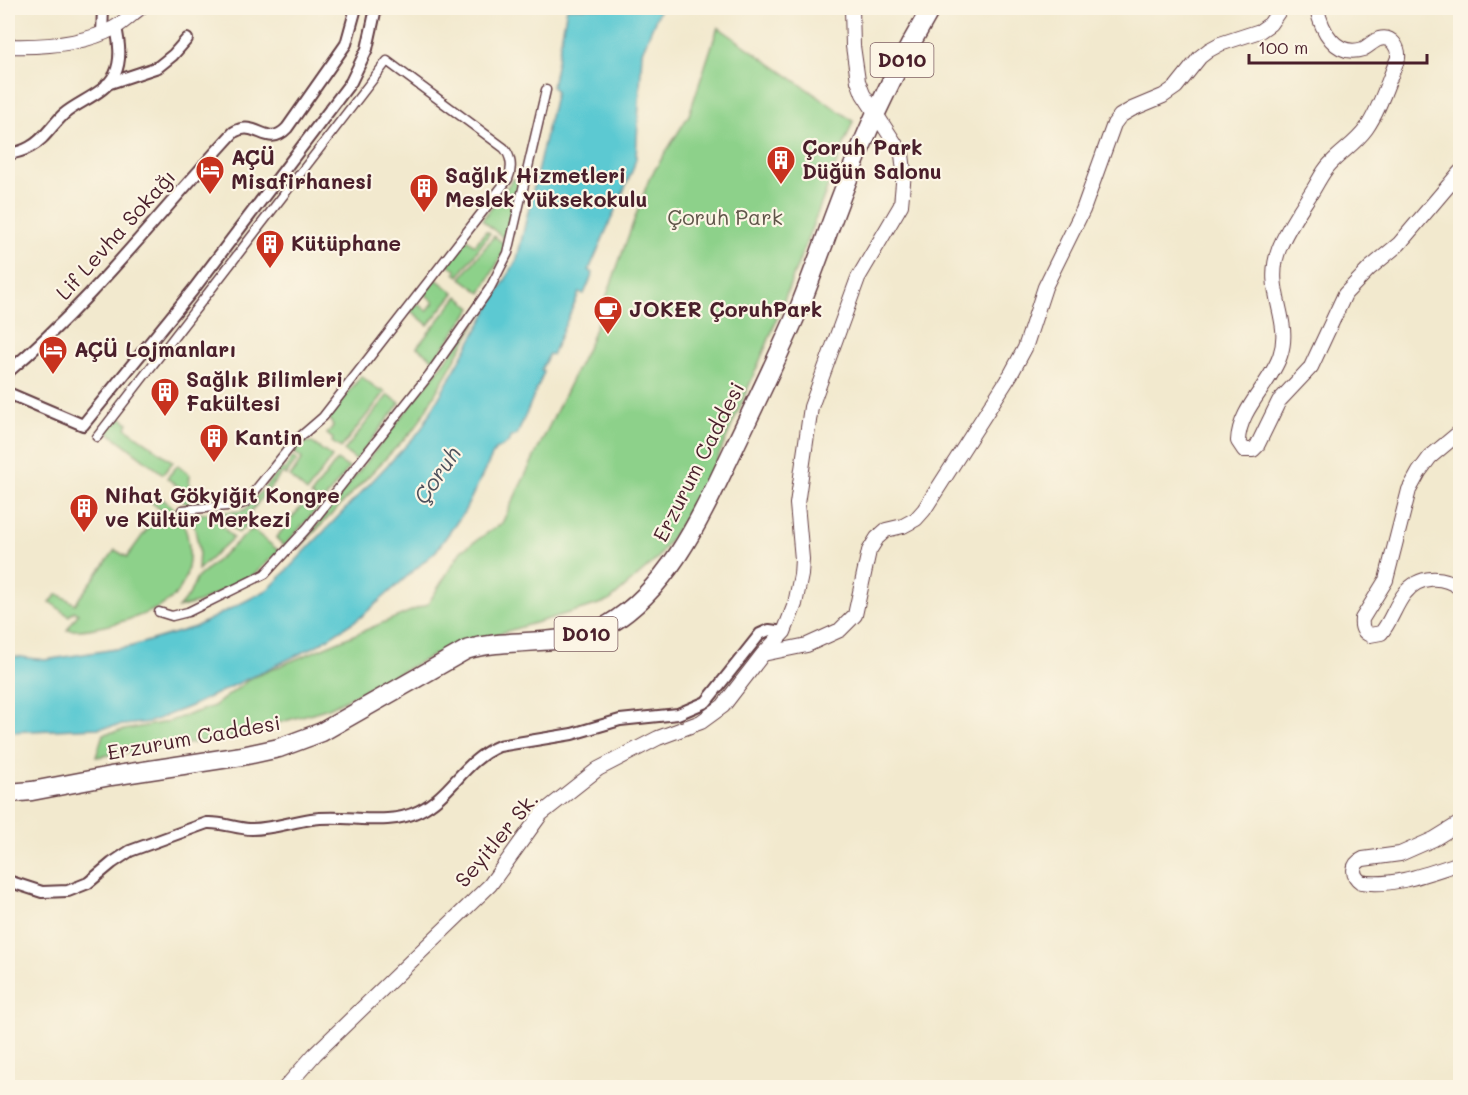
<svg xmlns="http://www.w3.org/2000/svg" width="1468" height="1095" viewBox="0 0 1468 1095" font-family="Mali,sans-serif">
	<style>
		.green { fill: #8dd18a; stroke: #6c785a; stroke-width: 1.5 }
		.water { fill: #5cc9d2; stroke: #53747e; stroke-width: 1.5 }
		.lines { fill: none; stroke-linecap: round; stroke-linejoin: round }
		.pedestrian-casing { stroke: #633d43; stroke-width: 11 }
		.minor-casing { stroke: #633d43; stroke-width: 14 }
		.tertiary-casing { stroke: #633d43; stroke-width: 16 }
		.primary-casing { stroke: #633d43; stroke-width: 21 }
		.pedestrian { stroke: #fff; stroke-width: 8 }
		.minor { stroke: #fff; stroke-width: 10 }
		.tertiary { stroke: #fff; stroke-width: 14 }
		.primary { stroke: #fff; stroke-width: 18 }
		.labels { text-anchor: middle; stroke-width: 4.5; stroke-linejoin: round; paint-order: stroke }
		.shield { fill: #fcf5e5; stroke: #7f5f63; stroke-width: 1.5 }
		.shield-label { font-size: 20px; font-weight: bold; fill: #4a1f2b }
		.poi-label { font-size: 21px; font-weight: bold; fill: #4a1f2b; stroke: #fcf5e5; text-anchor: start }
		.park-label { font-size: 21px; fill: #5e5448; stroke: #fcf5e5 }
		.street-label { font-size: 21px; fill: #4a1f2b; stroke: #fcf5e5 }
		.water-label { font-size: 22px; font-style: italic; fill: #4f525d; stroke: #fcf5e5 }
	</style>
	<rect width="100%" height="100%" fill="#fcf5e5"/>
	<filter id="ink" filterUnits="userSpaceOnUse"><feTurbulence type="fractalNoise" baseFrequency=".0167" numOctaves="2"/><feDisplacementMap in="SourceGraphic" scale="12" xChannelSelector="R" yChannelSelector="G"/><feConvolveMatrix kernelMatrix="1 2 1 2 8 2 1 2 1" color-interpolation-filters="sRGB"/></filter>
	<filter id="wash" filterUnits="userSpaceOnUse"><feTurbulence type="fractalNoise" baseFrequency=".008" numOctaves="4" result="noise"/><feDisplacementMap in="SourceGraphic" scale="24" xChannelSelector="R" yChannelSelector="G"/><feGaussianBlur stdDeviation="1.35" result="paint"/><feColorMatrix in="noise" values="0 0 0 0 0 0 0 0 0 0 0 0 0 0 0 0 0 1.4 0 .05"/><feComposite in="paint" operator="in"/></filter>
	<g filter="url(#wash)">
		<rect width="100%" height="100%" fill="#f2e9ce"/>
		<path class="green" d="M718,27L853,121L767,344L704,490L657,559L609,601L444,650L329,708L228,738L96,757L103,734L167,722L214,706L251,678L428,604L461,551L502,523L590,342L649,179L689,115Z
			M513,179H522L508,242L482,220Z
			M486,231L490,233L459,276L455,273L457,271L448,264L467,239L475,245Z
			M494,236L507,246L481,293L461,278Z
			M436,279L454,293L428,325L411,311L417,303L427,311L434,302L424,293Z
			M458,296L472,308L434,360L417,347Z
			M478,319L416,427L299,548Z
			M361,376L380,391L382,389L385,392L341,448L332,442L333,439L327,434L333,426L329,418Z
			M388,395L400,403L356,460L344,451Z
			M119,416L128,423L126,428L173,462L163,474L107,431Z
			M311,442L332,457L307,492L290,477L302,459L293,451L300,443Z
			M293,457L297,460L286,475L282,473L244,520L248,524L238,533L218,513L241,511L246,509L281,468L284,470Z
			M337,460L349,468L321,504L311,495Z
			M178,465L190,475L189,486L200,495L213,494V502L185,503L175,495L180,488L167,478Z
			M157,494C165,501 174,508 180,517C193,540 193,575 175,595C158,615 93,632 67,630L78,614L74,611L69,616L50,602L58,594L75,604L115,550L127,557L161,510L151,502Z
			M308,498L319,507L284,546L276,538Z
			M211,513L233,538L198,570L199,549L193,519L197,514Z
			M252,529L279,551L255,574L200,602L178,608L189,595L196,579Z"/>
		<path class="water" d="M567,8H660L642,52L636,158L633,169L589,270L593,273L584,294L579,293L552,355L549,354L541,370L544,372L517,435L511,437L507,444L495,450L464,512L436,551L361,617L316,646L191,706L150,722L98,728L8,732V629L12,656L45,660L129,647L195,627L269,589L420,431L517,259L556,91L552,87Z"/>
	</g>
	<g filter="url(#ink)">
		<g class="lines">
			<g class="pedestrian-casing">
				<path id="pedestrian" d="M97,437L387,61L504,148C511,156 513,168 508,179L323,417L294,442L246,502L238,505L182,510
					M159,612L172,616L188,612L265,574L308,527L429,375L490,288L508,253L546,90"/>
			</g>
			<g class="minor-casing">
				<path id="minor" d="M102,34L103,8
					M107,84L158,67L173,55L187,39
					M8,154C15,153 23,151 30,147C44,140 52,125 64,114C79,101 106,93 115,74C122,59 119,42 116,27
					M8,372C92,301 159,213 234,132C257,119 267,149 287,128L346,44L356,8
					M8,393L83,425L193,290L351,82L367,49L376,8
					M8,881L42,892L68,891L88,883L112,863L130,851L207,823C223,822 237,829 252,829C272,829 291,822 311,819C347,813 385,828 419,811C452,795 463,761 499,746L572,734L620,720L678,714L706,702L760,634L769,630L784,632"/>
			</g>
			<g class="tertiary-casing">
				<path id="tertiary" d="M1317,8C1321,29 1335,58 1363,49C1369,46 1373,41 1379,39C1392,35 1399,48 1398,58C1388,81 1380,109 1366,129C1356,143 1342,151 1330,164C1323,171 1318,182 1313,190C1301,209 1287,228 1279,249C1263,291 1293,319 1280,356C1270,385 1239,409 1238,441L1244,450H1253L1257,446L1279,401L1311,367L1345,294L1370,268L1399,244L1460,172
					M8,46C42,47 83,45 114,28C123,23 132,14 140,8
					M1460,432L1430,457L1419,472L1409,490L1386,580L1362,619C1361,627 1363,632 1370,635L1381,633C1391,622 1395,605 1405,593C1419,575 1443,575 1460,588
					M763,654L807,645L840,630L855,615L869,551L877,538L886,530L903,526L916,519L924,510L1011,374L1025,348L1045,287L1083,210L1114,124L1120,116L1132,109L1163,96L1176,87L1200,57L1209,50L1220,44L1260,31L1270,24L1281,8
					M1460,823L1434,839L1400,854L1363,859C1352,864 1351,875 1361,882C1392,888 1432,872 1460,863
					M285,1088L315,1054L490,885L541,814L598,769L658,738L701,722L723,706L763,654L784,632L795,604L801,575L802,559L797,504L811,407L858,278L901,205L904,172L902,154L863,94L858,81L853,46L852,8"/>
			</g>
			<g class="primary-casing">
				<path id="primary" d="M8,793L32,791L111,776L242,756L279,748L322,732L466,650C511,636 565,649 608,625C672,587 704,510 735,446C757,400 780,353 800,306C820,256 837,204 858,154C879,103 904,54 931,8"/>
			</g>
			<use href="#pedestrian" class="pedestrian"/>
			<use href="#minor" class="minor"/>
			<use href="#tertiary" class="tertiary"/>
			<use href="#primary" class="primary"/>
		</g>
	</g>
	<defs>
		<g id="building-pin" transform="scale(1.5)"><path d="M0 17L-7.5 6A9.5 9.5 0 1 1 7.5 6Z" fill="#c8321e" stroke="#fcf5e5"/><path d="M-4-6H4V6H1V3H-1V6H-4ZM-2.5-4.3h1.7v1.8h-1.7ZM.8-4.3h1.7v1.8H.8ZM-2.5-1h1.7V.8h-1.7ZM.8-1h1.7V.8H.8Z" fill="#fff"/></g>
		<g id="hotel-pin" transform="scale(1.5)"><path d="M0 17L-7.5 6A9.5 9.5 0 1 1 7.5 6Z" fill="#c8321e" stroke="#fcf5e5"/><path d="M-6-4.5h1.5V1H6V5H4.5V3h-9V5H-6ZM-4 0a1.8 1.8 0 1 1 3.6 0ZM.5 0V-2.5h3Q6-2.5 6 0Z" fill="#fff"/></g>
		<g id="cafe-pin" transform="scale(1.5)"><path d="M0 17L-7.5 6A9.5 9.5 0 1 1 7.5 6Z" fill="#c8321e" stroke="#fcf5e5"/><path d="M-5.5-4.5H6V0H3Q3 3.5 0 3.5H-2.5Q-5.5 3.5-5.5 0ZM3-3.2v2h1.7v-2ZM-6 4.5H4V6H-6Z" fill="#fff"/></g>
	</defs>
	<g fill-rule="evenodd">
		<use href="#building-pin" x="781" y="160"/>
		<use href="#hotel-pin" x="210" y="170"/>
		<use href="#building-pin" x="424" y="188"/>
		<use href="#building-pin" x="270" y="244"/>
		<use href="#cafe-pin" x="608" y="310"/>
		<use href="#hotel-pin" x="53" y="350"/>
		<use href="#building-pin" x="165" y="392"/>
		<use href="#building-pin" x="214" y="438"/>
		<use href="#building-pin" x="84" y="508"/>
	</g>
	<g class="labels">
		<g class="shield">
			<rect x="870.5" y="43" width="63" height="34" rx="4.5"/>
			<rect x="554.5" y="617" width="63" height="34" rx="4.5"/>
		</g>
		<g class="shield-label">
			<text x="902" y="67">D010</text>
			<text x="586" y="641">D010</text>
		</g>
		<g class="poi-label">
			<text x="802" y="155">Çoruh Park<tspan x="802" dy="24">Düğün Salonu</tspan></text>
			<text x="231" y="165">AÇÜ<tspan x="231" dy="24">Misafirhanesi</tspan></text>
			<text x="445" y="183">Sağlık Hizmetleri<tspan x="445" dy="24">Meslek Yüksekokulu</tspan></text>
			<text x="291" y="251">Kütüphane</text>
			<text x="629" y="317">JOKER ÇoruhPark</text>
			<text x="74" y="357">AÇÜ Lojmanları</text>
			<text x="186" y="387">Sağlık Bilimleri<tspan x="186" dy="24">Fakültesi</tspan></text>
			<text x="235" y="445">Kantin</text>
			<text x="105" y="503">Nihat Gökyiğit Kongre<tspan x="105" dy="24">ve Kültür Merkezi</tspan></text>
		</g>
		<g class="park-label">
			<text x="725" y="225">Çoruh Park</text>
		</g>
		<g class="street-label">
			<text transform="translate(116 235) rotate(-48)" y="7">Lif Levha Sokağı</text>
			<text transform="translate(699 462) rotate(-63)" y="7">Erzurum Caddesi</text>
			<text transform="translate(194 738) rotate(-10)" y="7">Erzurum Caddesi</text>
			<text transform="translate(497 840) rotate(-50)" y="7">Seyitler Sk.</text>
		</g>
		<g class="water-label">
			<text transform="translate(437 475) rotate(-55)" y="8">Çoruh</text>
		</g>
	</g>
	<rect width="1468" height="1095" fill="none" stroke="#fcf5e5" stroke-width="30"/>
	<path d="M1249 54v9h178v-9" fill="none" stroke="#4a1f2b" stroke-width="3"/>
	<text x="1258" y="54" font-size="18" fill="#4a1f2b" stroke="#fcf5e5" stroke-width="4.5" paint-order="stroke">100 m</text>
</svg>
